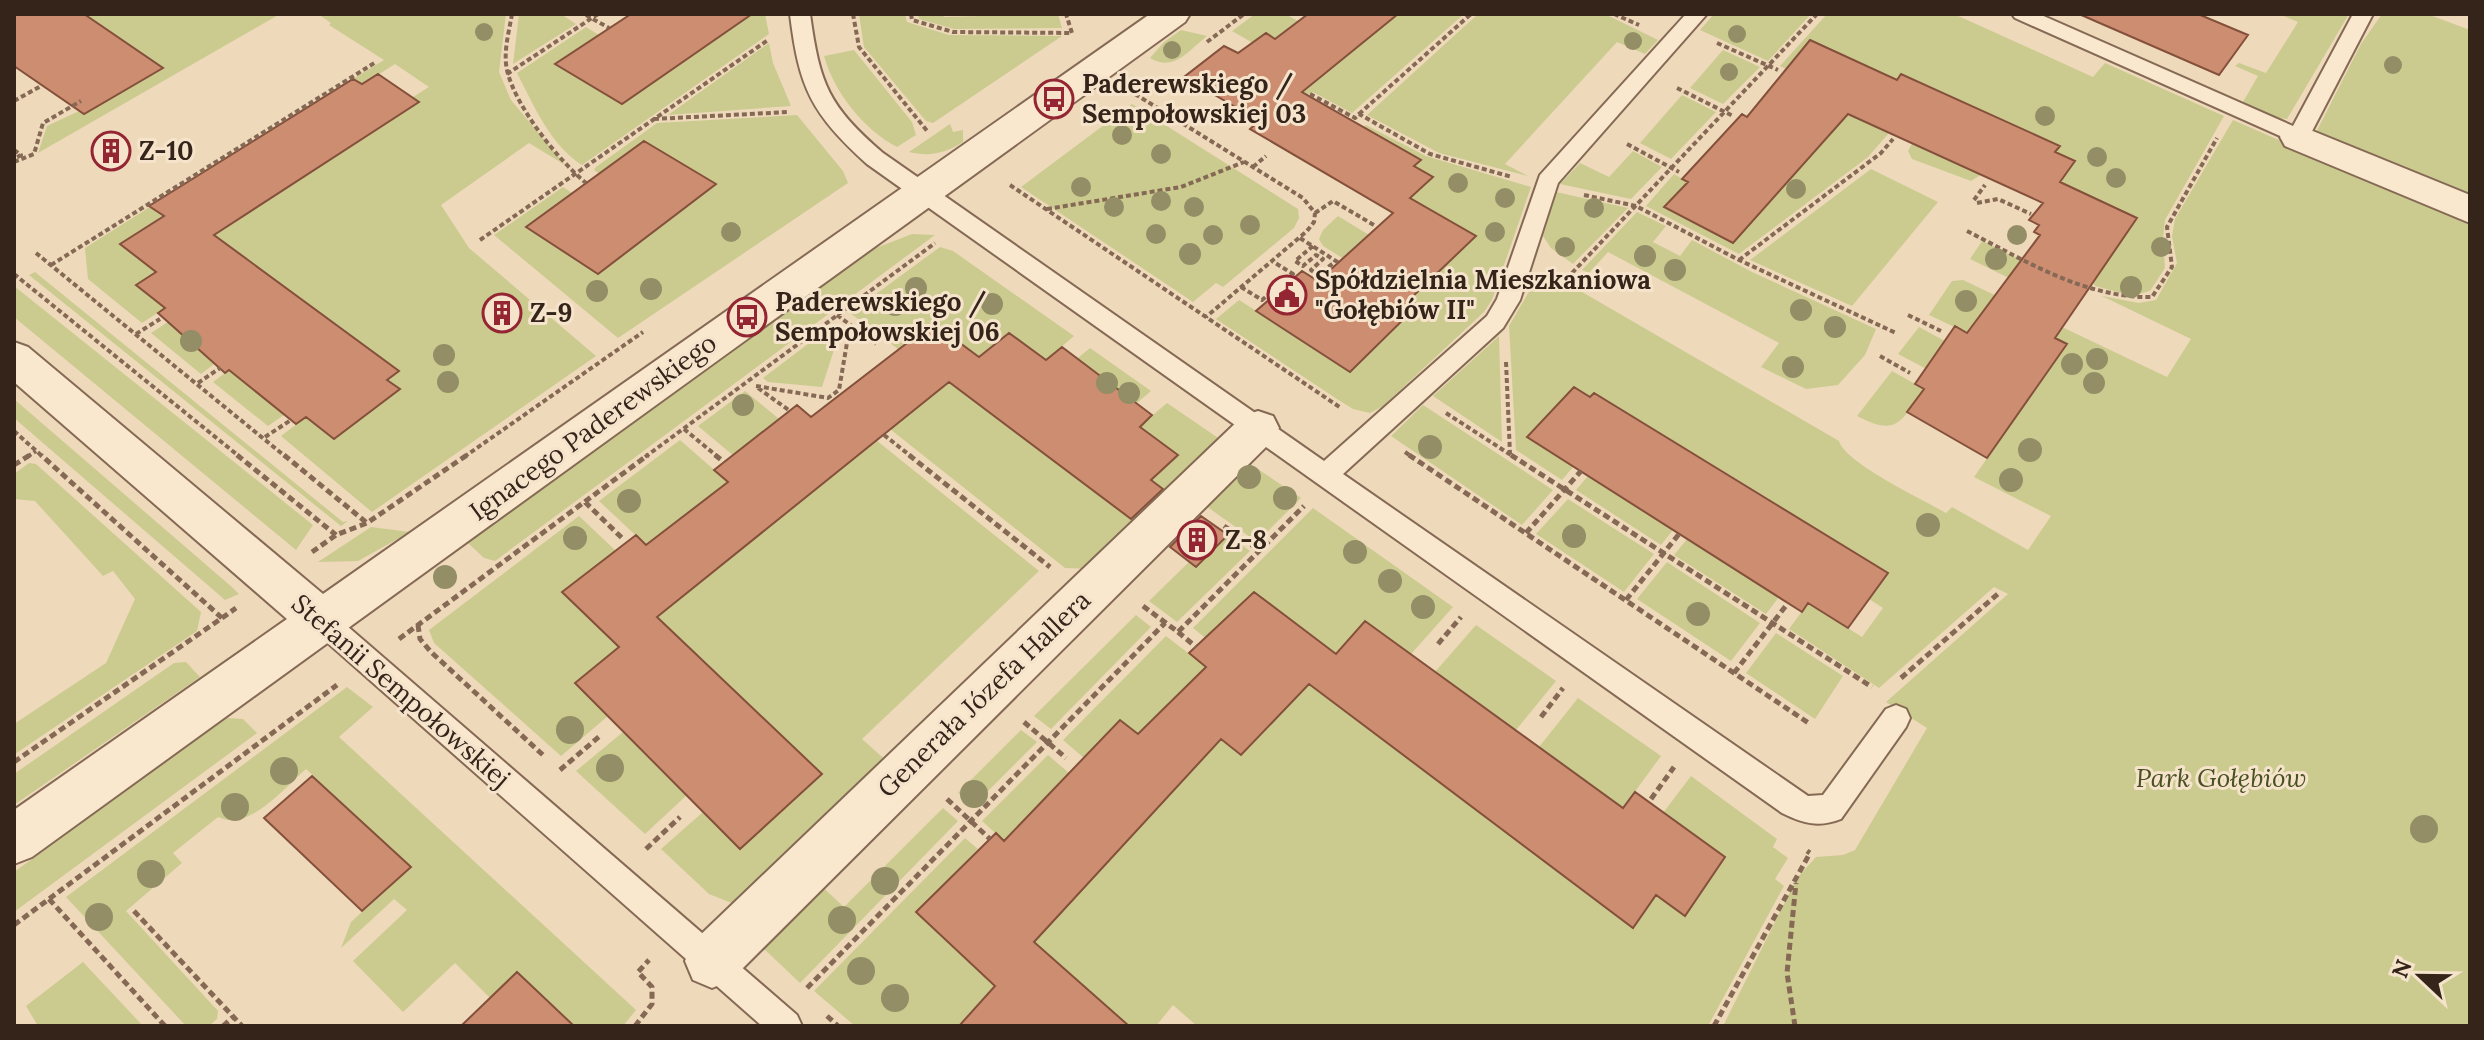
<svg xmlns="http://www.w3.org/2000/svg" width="2484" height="1040" viewBox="0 0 2484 1040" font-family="Lora,serif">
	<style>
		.green { fill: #cbcb90 }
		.building { fill: #cc8d71; stroke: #84503b; stroke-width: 2 }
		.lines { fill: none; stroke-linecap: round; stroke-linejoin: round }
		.lane-casing { stroke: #856955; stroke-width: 4 }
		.street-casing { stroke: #856955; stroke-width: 4 }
		.path-far1 { stroke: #856955; stroke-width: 4; stroke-dasharray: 5 3; stroke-linecap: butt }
		.path { stroke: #856955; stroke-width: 5; stroke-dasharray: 7 4; stroke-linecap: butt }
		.lane { fill: #f9e8ce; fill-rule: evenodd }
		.street { fill: #f9e8ce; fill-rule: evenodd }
		.tree { fill: #938e66 }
		.labels { text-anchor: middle; stroke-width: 6; stroke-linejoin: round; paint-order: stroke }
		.poi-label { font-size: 26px; font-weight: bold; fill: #34241a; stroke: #f5e4cb; text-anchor: start }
		.street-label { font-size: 26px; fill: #34241a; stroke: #f5e4cb }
		.park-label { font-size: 26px; font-style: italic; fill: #495021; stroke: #f5e4cb }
	</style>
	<rect width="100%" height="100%" fill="#eed9bb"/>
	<path class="green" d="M84,14H280L38,153L47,126L94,104L97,106L163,68Z
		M318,14H506L499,72L511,100L565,165L529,143L441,205L469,248L596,356L372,512L281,436L306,417L334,439L399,390L387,380L399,371L224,242L211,250L201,243L415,104L418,101L413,97L429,87L395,64L362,85L353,79L384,60L329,25L331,23Z
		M519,14H561L576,24L513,64Z
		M708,14H765L769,34L582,165C551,146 533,104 517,73L586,27L599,35L556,64L622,104L732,28Z
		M859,14H905L907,22L949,35L1062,36L933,123L926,121L864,47Z
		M918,14H942L944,17L1058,14L1062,28L954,29L919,19Z
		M1255,14H1285L1298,21L1275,39L1266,33L1253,43L1232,31Z
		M1398,14H1464L1352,113L1313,92L1307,95L1298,90Z
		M1478,14H1605L1658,40L1645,54L1617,42L1505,164L1528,176L1439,153L1367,115Z
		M1714,14H1811L1768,61L1700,30Z
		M1827,14H1954L2093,77L2105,63L2224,116L2165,220L2163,238L2165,268L2150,291L2132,296L2095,286L2093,282L2136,218L2060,182L2055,152L2059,147L1902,75L1896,81L1792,72L1780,66Z
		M2279,14H2349L2287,119L2277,118L2243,102L2258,76L2235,66L2239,63L2266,73L2298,22Z
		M2382,14H2427L2470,30V1026H1723L1797,878L1816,857L1843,855L1855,850L1927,728L1886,702L2008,594L1994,587L1879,688L1789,629L1808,603L1862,637L1883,608L1869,599L1888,573L1791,513L1766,504L1769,499L1595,393L1590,397L1575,387L1528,437L1573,467L1562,480L1516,450L1509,326L1530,290L1548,279L1570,285L1839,441C1845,463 1924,500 1946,513L1952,507L2028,550L2051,516L1974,477L2067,344L1990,304L1967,333L1929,315L1952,281L1963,280L2167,377L2191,339L2102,296L2139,303L2156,300L2177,263L2172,236L2175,219L2233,120L2306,152L2361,44Z
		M1181,30L1207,36C1187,52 1174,72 1150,58L1164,42Z
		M769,43L773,63L791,106L668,115Z
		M854,50L912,122L916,135L897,147C864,130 834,92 824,56Z
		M1723,50L1760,67L1723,104L1690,88Z
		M1682,95L1716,112L1671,159L1640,143Z
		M1132,104L1298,209L1299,218L1294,228L1223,287L1216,283L1193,302L1021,187Z
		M1855,106L1896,125L1868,157L1739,254L1646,206L1674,174L1688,182L1665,207L1733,243L1776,194L1786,169L1795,173Z
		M797,115L843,171L848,183L618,338L494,235L563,187L572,193L526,228L546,240L553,235L576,261L598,274L715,184L695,171L688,176L664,153L644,141L600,174L594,170L596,167L657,123Z
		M950,124L953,132L963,130V142C946,153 930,157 909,152Z
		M1366,125L1426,156L1531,187L1492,300L1484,312L1383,406L1370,413L1353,409L1337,399L1216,319L1239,300L1350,371L1418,306L1409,300C1409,268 1401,182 1420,159L1363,127Z
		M1917,135L1982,174L1971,181L1912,159L1908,151Z
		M1633,151L1662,167L1631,199L1560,184L1580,163L1609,177Z
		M1871,169L1938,202L1852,306L1750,260Z
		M1556,192L1628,208L1573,264L1551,248L1543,236Z
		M164,198V216L120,244L134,255L150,245L165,308L142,323L88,279L85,248Z
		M1637,212L1666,226L1653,242L1680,256L1692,240L1752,272L1876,329L1865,355L1838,385L1806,389L1761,367L1779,343L1608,252L1589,273L1582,270Z
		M1338,216L1369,235L1356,247L1352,264L1323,246L1319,239L1323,230Z
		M912,234L935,235L495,561L484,558L467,542L876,248Z
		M1982,241L2030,264L2017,282L1970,259Z
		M940,247L953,251L1074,336L1046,360L1009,333L973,362L953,338L933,323L898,349L850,313Z
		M35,272L343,522L348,521L341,526L29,275Z
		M14,286L313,525L296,550L14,317Z
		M177,316L226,355L201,374L151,333Z
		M833,325L840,331L822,387L768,382L763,378Z
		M1919,327L1956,347L1936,374L1898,354Z
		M1499,336L1502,442L1433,396Z
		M1090,348L1151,391L1123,415L1062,371Z
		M237,364L294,408L268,426L213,382Z
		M1892,371L1924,389C1901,420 1899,438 1857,416Z
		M949,382L1119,509L1178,455L1139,427L1167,403L1224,442L1090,569L1065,568L890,429Z
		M745,391L794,431L747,467L698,426Z
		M14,399L233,588L239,594L225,600L14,418Z
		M1423,405L1553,490L1522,525L1391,436Z
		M680,440L728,482L646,545L599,501Z
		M876,440L1039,571L862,739L890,764L734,904L709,894L661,849L703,812L740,849L822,773L657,617Z
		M29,463L36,464L201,612L197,631L15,754L14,724L106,663L135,599L113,571L103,576L35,501L14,499V474Z
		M1249,463L1301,498L1257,542L1206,506Z
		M1588,476L1673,530L1661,545L1576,490Z
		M1568,499L1654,554L1624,592L1536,534Z
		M1313,508L1453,607L1411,654L1365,622L1336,654L1209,641L1193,628Z
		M579,516L616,551L562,592L619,647L575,683L608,716L561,756L434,643L429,630Z
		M371,527L410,532L358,561L318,562Z
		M1228,535L1250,551L1177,622L1149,601L1189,562L1196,567Z
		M1687,539L1779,597L1766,614L1674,555Z
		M1667,562L1760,623L1731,661L1637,599Z
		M1136,615L1151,627L1051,729L1034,716Z
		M1476,625L1556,681L1516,730L1435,672Z
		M1776,633L1843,676L1815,719L1746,673Z
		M1166,636L1206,667L1184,689L1241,755L1309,684L1632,928L1656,895L1686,915L1725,858L1663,813L1691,776L1777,839L1773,847L1788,858L1775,879L1784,886L1708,1026H1197L1173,1005L1156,1026H1129L1034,942L1188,775L1120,720L1084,758L1063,740Z
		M186,662L200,677L14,805V774L174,663Z
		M347,687L373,707L339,737L636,1010L623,1026H572L517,972L490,998L455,963L403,1012L353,961L407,910L394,899L341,948L351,922L411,867L306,769C284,788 249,832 218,817L173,853L182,863L126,911L218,1011L217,1019L209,1026H186L66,897Z
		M1578,698L1661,756L1623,808L1539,747Z
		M227,718L243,719L257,733L14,912V872Z
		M1021,730L1037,742L973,806L958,793Z
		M623,732L687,795L645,834L576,771Z
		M1048,755L1069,773L1004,841L982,821Z
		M943,808L958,821L800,983L762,947L817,882L844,907Z
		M965,838L978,849L917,912L995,986L959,1026H855L814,991Z
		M83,962L143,1026H38L26,1006Z"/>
	<path class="building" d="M14,14H84L163,68L84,114L14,66Z
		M631,14H752L622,104L555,64Z
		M1308,14H1398L1302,92L1421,160L1414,166L1433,177L1410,198L1476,236L1409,300L1418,305L1350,372L1256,311L1302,271L1318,281L1393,213L1250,129L1259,121L1184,77L1224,46L1238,53L1266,33L1275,39Z
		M2079,14H2198L2248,35L2219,75Z
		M1810,40L1897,80L1901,74L2060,146L2055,152L2075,161L2060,182L2137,218L2055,338L2067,344L1987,458L1907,412L1924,389L1915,384L1955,326L1967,333L2040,235L2034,232L2039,225L2029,220L2043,203L1848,114L1733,243L1664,207L1688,182L1682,179L1742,114L1747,117Z
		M378,74L419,102L214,235L399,371L387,380L400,389L334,439L306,417L296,424L229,370L225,373L158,313L165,308L136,285L156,272L120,244L164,216L149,206L353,79L362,84Z
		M644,141L716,184L598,274L526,227Z
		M933,323L979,357L1009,333L1046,360L1062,347L1152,415L1140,427L1178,455L1151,480L1163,489L1131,519L949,382L657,617L822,774L740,849L575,683L619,647L562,592L636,535L646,545L728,482L714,470L797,405L811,417Z
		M1574,387L1590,397L1594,393L1888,573L1848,628L1808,603L1802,612L1527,437Z
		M1201,516L1228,535L1196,567L1170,547Z
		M1254,592L1336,654L1365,621L1623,808L1635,792L1725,857L1685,916L1656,895L1633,928L1309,684L1241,755L1221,739L1034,942L1129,1026H959L995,986L916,912L996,833L1004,841L1120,720L1138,734L1206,667L1189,653Z
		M312,776L411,867L362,911L264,818Z
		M517,972L574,1026H461Z"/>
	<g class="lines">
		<g class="lane-casing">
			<path id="lane" d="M790,14H810C820,85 828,105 883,153L1324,461L1487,316L1497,299L1540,175L1686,14H1707L1558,183L1520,300L1503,328L1343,474L1808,796L1823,795L1886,709L1896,705L1906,709L1910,718L1906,727L1841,819C1819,828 1802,823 1782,813L867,164C811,113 799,88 790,14Z
				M2012,14H2039L2293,126L2353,14H2373L2309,137L2306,142L2298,144L2015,18Z
				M322,609L332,613L797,1015L802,1026H762L312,629L308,621L312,613Z"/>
		</g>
		<g class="street-casing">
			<path id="street" d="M1150,14H1190L1185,22L32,857L14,864V810L287,619L14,382V342L28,347L323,594Z
				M2298,125L2470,195V223L2285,146L2280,137L2285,128Z
				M1258,411L1273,416L1279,428L1273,440L731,980L712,988L693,980L685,961L693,942L1243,416Z"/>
		</g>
		<path class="path-far1" d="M512,14C509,32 503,52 507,70C515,106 558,160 586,183
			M853,14L859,47L928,132
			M911,14L912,20L953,32L1072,33L1066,14
			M1614,14L1639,25
			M586,15L609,28
			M1207,42L1244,14
			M1717,43L1778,70
			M507,74L598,14
			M1677,88L1733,116
			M1135,94L1303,198L1315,213L1314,222L1307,231L1206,317
			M1310,94L1355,118L1359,114L1430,154L1512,177
			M14,101L41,86
			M1359,114L1471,14
			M654,119L788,112
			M1627,144L1679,172
			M14,150L21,155L14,159
			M14,162L34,154L43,123L81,101
			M1253,167L1266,156
			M1010,185L1341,408
			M1584,195L1636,206L1739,260L1896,333
			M1974,200L1985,185
			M1977,203L1998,199L2031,214
			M1047,209L1181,187L1244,162
			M1315,213L1333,201L1374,225
			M1967,231C2026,261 2084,298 2152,297L2172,267L2167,227L2217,138
			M1300,238L1339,263
			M480,240L768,40
			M1313,246L1295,261L1303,266L1316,255L1323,259L1311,270L1318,275L1336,261
			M36,253L286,457
			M1739,260L1881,153L1893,139
			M51,265L376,62
			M1572,273L1817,14
			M14,274L240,457
			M1241,287L1262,300L1293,274L1272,261
			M837,315L876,344
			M1908,315L1941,331
			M136,334L160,319
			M1880,356L1910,373
			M1506,362L1510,454
			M198,383L220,368
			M756,386L828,398L839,390L850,325
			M758,388L790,411
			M1446,413L1514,457
			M684,429L718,457
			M14,431L43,457
			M884,435L912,457
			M265,437L291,420
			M1405,452L1412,457
			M27,457L36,451
			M464,457L643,332
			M645,457L935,243"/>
		<path class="path" d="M237,455L336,535
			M284,455L367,523
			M715,455L724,462
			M909,455L1050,567
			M1409,455L1810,724
			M1511,455L1872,687
			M14,465L30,455
			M585,502L623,539
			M1224,526L1259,550
			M1526,533L1581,471
			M312,552L336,535L367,523L467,455
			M1626,600L1679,534
			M1143,606L1178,632L1304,506
			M222,618L236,608
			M418,625L420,639L431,652L543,755
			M1178,632L1196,647
			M399,639L648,455
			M1438,644L1461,617
			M1734,673L1788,603
			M1901,678L2000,592
			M1541,717L1563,688
			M1024,722L1066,758
			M14,762L222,618L41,455
			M560,770L601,735
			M947,799L990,839
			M1651,799L1674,767
			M646,849L680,817
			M49,899L165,1026
			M134,911L242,1026
			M14,925L337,685
			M807,988L1165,623
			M827,1016L838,1026
			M223,1026L233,1017
			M635,1026L652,1004V987L638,972L649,960
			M1714,1026L1810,853L1807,851
			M1795,1026L1787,973L1796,883"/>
		<use href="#lane" class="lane"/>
		<use href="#street" class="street"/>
	</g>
	<g class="tree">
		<circle cx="484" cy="32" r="9"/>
		<circle cx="1737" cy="34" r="9"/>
		<circle cx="1633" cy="41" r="9"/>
		<circle cx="1172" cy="50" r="9"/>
		<circle cx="2393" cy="65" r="9"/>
		<circle cx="1729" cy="72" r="9"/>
		<circle cx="2045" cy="116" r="10"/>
		<circle cx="1122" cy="135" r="10"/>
		<circle cx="1161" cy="154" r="10"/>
		<circle cx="2097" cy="157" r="10"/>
		<circle cx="2116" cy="178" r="10"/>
		<circle cx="1458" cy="183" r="10"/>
		<circle cx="1081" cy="187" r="10"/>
		<circle cx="1796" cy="189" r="10"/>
		<circle cx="1505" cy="198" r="10"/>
		<circle cx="1161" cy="201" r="10"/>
		<circle cx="1114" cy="207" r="10"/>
		<circle cx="1194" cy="207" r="10"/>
		<circle cx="1594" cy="208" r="10"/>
		<circle cx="1250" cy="225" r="10"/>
		<circle cx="731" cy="232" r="10"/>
		<circle cx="1495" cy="232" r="10"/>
		<circle cx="1156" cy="234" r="10"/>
		<circle cx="1213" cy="235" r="10"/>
		<circle cx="2017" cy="235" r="10"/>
		<circle cx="1565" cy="247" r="10"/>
		<circle cx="2161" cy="247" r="10"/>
		<circle cx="1190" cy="254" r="11"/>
		<circle cx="1645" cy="256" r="11"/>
		<circle cx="1996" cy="259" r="11"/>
		<circle cx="1675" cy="270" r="11"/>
		<circle cx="2131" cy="287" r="11"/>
		<circle cx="916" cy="288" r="11"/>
		<circle cx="651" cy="289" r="11"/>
		<circle cx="597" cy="291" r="11"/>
		<circle cx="1966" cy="301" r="11"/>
		<circle cx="992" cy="304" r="11"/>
		<circle cx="895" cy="305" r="11"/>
		<circle cx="1801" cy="310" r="11"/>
		<circle cx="1835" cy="327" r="11"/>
		<circle cx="191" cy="341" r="11"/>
		<circle cx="444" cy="355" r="11"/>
		<circle cx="2097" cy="359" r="11"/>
		<circle cx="2072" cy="364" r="11"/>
		<circle cx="1793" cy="367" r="11"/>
		<circle cx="448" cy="382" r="11"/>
		<circle cx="1107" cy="383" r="11"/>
		<circle cx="2094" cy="383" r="11"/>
		<circle cx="1129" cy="393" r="11"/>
		<circle cx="743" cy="405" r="11"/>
		<circle cx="1430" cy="447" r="12"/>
		<circle cx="2030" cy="450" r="12"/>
		<circle cx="1249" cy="477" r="12"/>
		<circle cx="2011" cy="480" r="12"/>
		<circle cx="1285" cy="498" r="12"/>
		<circle cx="629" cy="501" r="12"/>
		<circle cx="1928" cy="525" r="12"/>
		<circle cx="1574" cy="536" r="12"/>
		<circle cx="575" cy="538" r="12"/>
		<circle cx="1355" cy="552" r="12"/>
		<circle cx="445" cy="577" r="12"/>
		<circle cx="1390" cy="581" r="12"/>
		<circle cx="1423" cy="607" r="12"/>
		<circle cx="1698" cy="614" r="12"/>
		<circle cx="570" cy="730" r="14"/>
		<circle cx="610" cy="768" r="14"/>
		<circle cx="284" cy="771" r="14"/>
		<circle cx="974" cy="794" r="14"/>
		<circle cx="235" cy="807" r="14"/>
		<circle cx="2424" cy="829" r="14"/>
		<circle cx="151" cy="874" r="14"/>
		<circle cx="885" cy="881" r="14"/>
		<circle cx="99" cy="917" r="14"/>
		<circle cx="842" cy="920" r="14"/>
		<circle cx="861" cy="971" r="14"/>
		<circle cx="895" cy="998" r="14"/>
	</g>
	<defs>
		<g id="bus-ring" transform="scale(2)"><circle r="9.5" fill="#f5e4cb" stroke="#942532" stroke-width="1.5"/><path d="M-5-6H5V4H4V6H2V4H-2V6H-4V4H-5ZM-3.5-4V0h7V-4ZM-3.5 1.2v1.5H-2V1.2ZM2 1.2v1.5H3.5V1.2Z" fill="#942532"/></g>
		<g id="building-ring" transform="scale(2)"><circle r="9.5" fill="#f5e4cb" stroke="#942532" stroke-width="1.5"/><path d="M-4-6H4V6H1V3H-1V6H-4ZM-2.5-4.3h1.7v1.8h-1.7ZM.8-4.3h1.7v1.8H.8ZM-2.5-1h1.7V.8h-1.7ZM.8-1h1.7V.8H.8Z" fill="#942532"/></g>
		<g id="civic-ring" transform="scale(2)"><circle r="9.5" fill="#f5e4cb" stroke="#942532" stroke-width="1.5"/><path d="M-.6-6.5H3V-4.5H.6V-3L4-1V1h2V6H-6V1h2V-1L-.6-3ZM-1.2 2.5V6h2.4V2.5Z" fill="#942532"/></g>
	</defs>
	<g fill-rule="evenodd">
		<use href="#bus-ring" x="1054" y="99"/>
		<use href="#building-ring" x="111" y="151"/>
		<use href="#civic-ring" x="1287" y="295"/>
		<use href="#building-ring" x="502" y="313"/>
		<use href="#bus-ring" x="747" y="317"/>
		<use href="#building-ring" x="1197" y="540"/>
	</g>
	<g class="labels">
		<g class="poi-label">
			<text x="1082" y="93">Paderewskiego /<tspan x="1082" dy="30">Sempołowskiej 03</tspan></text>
			<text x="139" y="160">Z-10</text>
			<text x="1315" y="289">Spółdzielnia Mieszkaniowa<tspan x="1315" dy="30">"Gołębiów II"</tspan></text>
			<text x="775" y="311">Paderewskiego /<tspan x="775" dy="30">Sempołowskiej 06</tspan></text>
			<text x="530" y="322">Z-9</text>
			<text x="1225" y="549">Z-8</text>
		</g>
		<g class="street-label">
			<text transform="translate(593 427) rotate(-36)" y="9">Ignacego Paderewskiego</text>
			<text transform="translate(401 691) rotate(41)" y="9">Stefanii Sempołowskiej</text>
			<text transform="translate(984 694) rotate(-44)" y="9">Generała Józefa Hallera</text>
		</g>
		<g class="park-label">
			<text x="2221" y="787">Park Gołębiów</text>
		</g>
	</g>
	<rect width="2484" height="1040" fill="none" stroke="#34241a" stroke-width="32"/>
	<g transform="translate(2420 976) rotate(292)" stroke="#f5e4cb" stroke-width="6" paint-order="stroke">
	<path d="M0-6L14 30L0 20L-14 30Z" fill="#34241a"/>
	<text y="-12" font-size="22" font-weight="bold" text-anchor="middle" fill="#34241a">N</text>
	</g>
</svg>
